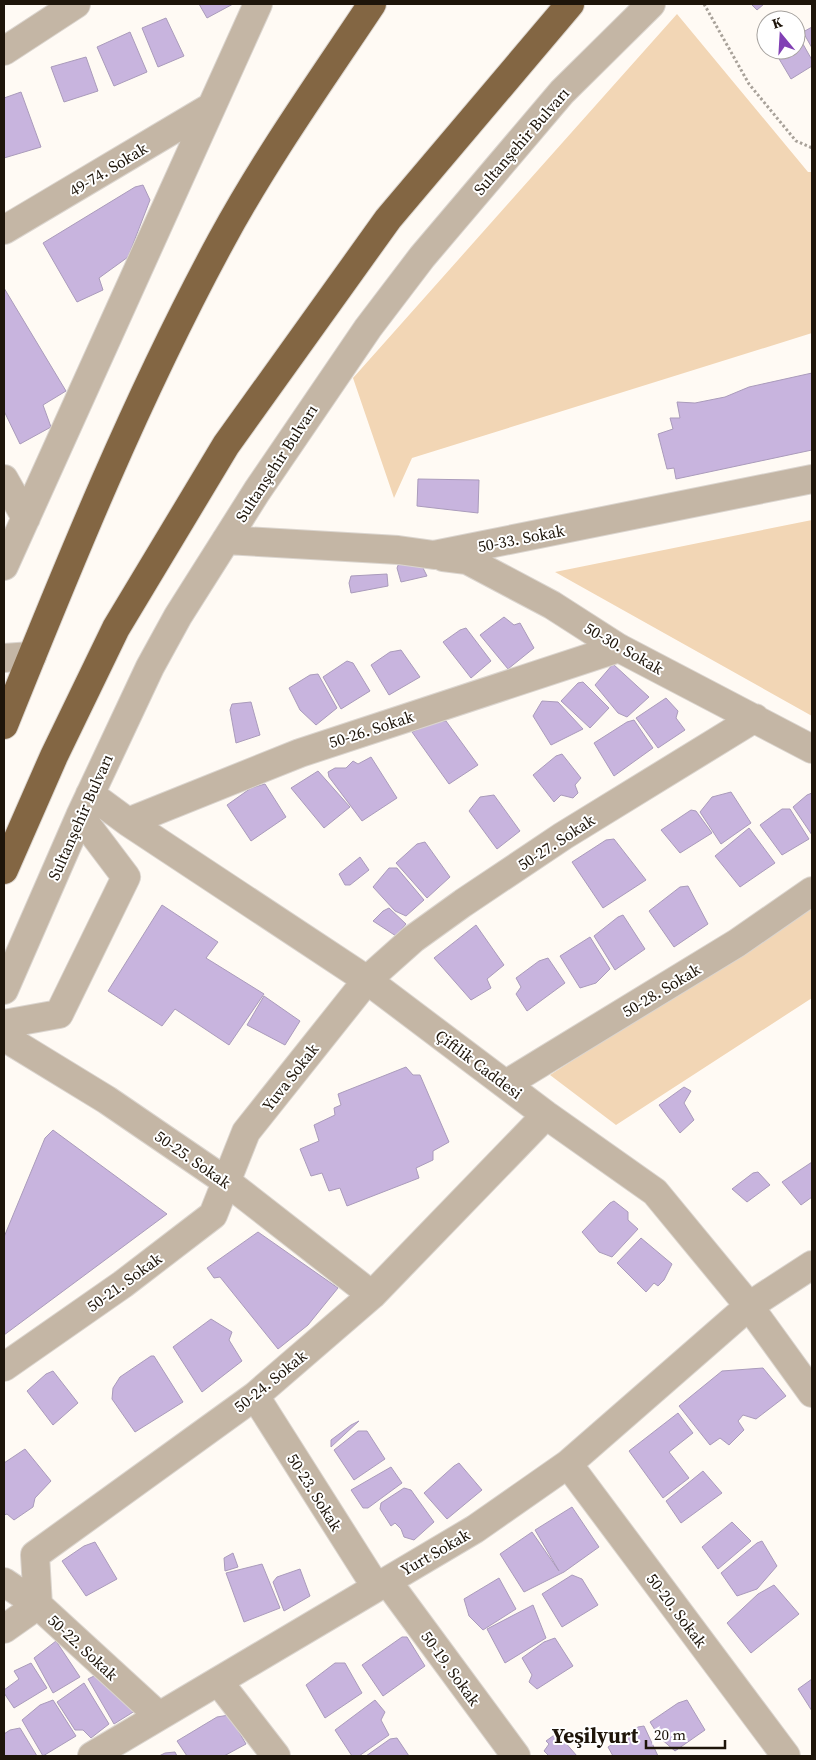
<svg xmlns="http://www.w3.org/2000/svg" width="816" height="1760" viewBox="0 0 816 1760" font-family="'Source Serif 4',serif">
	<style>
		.green { fill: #f2d6b5 }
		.building { fill: #c8b4de; stroke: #aa9bbb }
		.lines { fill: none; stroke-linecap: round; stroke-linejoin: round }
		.minor-casing { stroke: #dbd5cf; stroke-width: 30 }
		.highway-casing { stroke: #dbd5cf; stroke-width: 30 }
		.path { stroke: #a8a199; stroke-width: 3; stroke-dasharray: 2.5 2.5; stroke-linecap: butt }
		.minor { stroke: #c4b6a5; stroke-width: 28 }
		.highway { stroke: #836643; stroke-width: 28 }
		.labels { text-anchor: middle; stroke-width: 4; stroke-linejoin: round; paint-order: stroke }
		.street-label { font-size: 16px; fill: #1e150a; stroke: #fff }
		.district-label { font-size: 21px; font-weight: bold; fill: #1e150a; stroke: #fff }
	</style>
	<rect width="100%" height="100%" fill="#fffaf4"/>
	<path class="green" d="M677,14L808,172H812V333L412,458L394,498L353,378Z
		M812,520V716L555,572Z
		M812,906V998L616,1125L550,1075Z"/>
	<path class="building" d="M199,4H233L207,18Z
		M751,4H764L757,10Z
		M166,18L184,56L158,67L142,28Z
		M812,27V48L803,32Z
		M130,32L147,72L114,86L97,47Z
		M799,37L812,60V66L791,79L775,52L778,50H796V39Z
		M86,57L98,91L64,102L51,67Z
		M21,92L41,147L4,158V98Z
		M143,185L150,200L128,257L99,278L103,290L77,302L43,243L135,187Z
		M4,288L66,391L43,405L51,427L20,444L4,411Z
		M812,373V450L676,479L674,468L667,469L658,434L673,429L670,418H680L677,402L695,403L725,397L749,387Z
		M418,479L479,480L478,513L417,506Z
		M419,560L427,576L401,582L397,568L399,563Z
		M387,574L388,586L351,593L349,583L351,576Z
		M504,617L514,625L520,623L534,648L508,669L480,635Z
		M466,628L491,661L471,678L443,642L460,630Z
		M401,650L420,677L389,695L371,665L390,652Z
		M347,661L353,663L370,691L341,709L323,677Z
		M613,664L649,697L627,717L618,713L595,685Z
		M318,674L337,708L316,725L300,710L289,688L310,675Z
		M583,682L609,708L590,728L561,701L578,683Z
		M666,698L678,711L676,718L685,730L658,748L636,718Z
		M542,701L558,702L583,729L551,745L533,716Z
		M251,702L260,735L236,743L230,710L232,704Z
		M634,720L653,748L614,776L594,743L627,722Z
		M446,721L478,765L449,784L412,732L435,722Z
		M562,754L581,778L575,785L578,793L573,798L561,795L554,802L533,775L556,756Z
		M371,757L397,798L362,821L329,777L328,772L335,768H346L353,761L358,764Z
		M318,771L350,807L324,828L291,788Z
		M265,784L286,817L251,841L227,805L251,788Z
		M731,792L751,823L721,844L700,812L712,797Z
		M812,793V835L793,807L807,795Z
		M494,795L520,831L497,849L469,811L480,797Z
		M782,809H790L809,839L782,855L760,825Z
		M691,810L696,811L712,833L680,853L661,830Z
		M749,828L775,863L740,887L715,856Z
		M614,839L646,880L603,908L572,862L606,840Z
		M425,842L450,877L427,898L396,863L417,844Z
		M360,857L369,870L350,885H345L339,874Z
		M389,868H397L424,900L406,916L395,911L373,887Z
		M688,886L708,924L674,947L649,911L680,887Z
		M162,905L218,942L206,958L264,994L229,1045L175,1009L162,1026L108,991Z
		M389,908L406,924L396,936L373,921L383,911Z
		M623,915L645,949L615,970L594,936L618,917Z
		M476,925L504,965L487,979L491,988L471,1000L434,958Z
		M590,937L610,969L596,983L580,988L560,956Z
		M548,958L565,983L527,1011L516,994L521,987L516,978L539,961Z
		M264,996L300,1021L285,1045L247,1025Z
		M406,1067L413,1075H420L449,1142L433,1151V1160L416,1168L419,1178L347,1206L340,1188L329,1191L322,1173L311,1176L300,1149L319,1141L314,1125L335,1115L334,1108L341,1105L338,1094Z
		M684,1087L691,1091L684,1103L694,1120L680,1133L659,1105Z
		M53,1130L167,1214L4,1335V1237L45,1138Z
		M812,1162V1197L801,1205L782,1182Z
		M758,1172L770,1185L747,1202L732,1189L753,1173Z
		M614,1201L628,1212V1220L638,1229L612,1257L599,1252L582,1232L610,1203Z
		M258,1232L338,1288L308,1325L278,1349L220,1277L214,1278L207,1268Z
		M641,1238L672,1264L664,1280L658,1286L654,1283L646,1292L617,1263Z
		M211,1319L232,1332L229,1340L242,1361L202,1392L173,1347Z
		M151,1356H154L183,1402L135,1432L112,1399L113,1388L120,1377Z
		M763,1368L786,1396L756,1419L743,1415L738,1421L744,1430L729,1445L720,1438L710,1445L679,1406L722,1371Z
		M53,1371L78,1403L53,1425L27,1391L46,1374Z
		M678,1413L693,1433L669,1452L689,1478L663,1498L629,1451Z
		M359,1421L331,1447V1440L351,1425Z
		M358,1431H367L385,1459L354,1480L334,1450Z
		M25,1449L51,1481L35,1498L33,1507L14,1520L7,1514L4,1515V1463Z
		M459,1463L482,1490L447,1519L424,1493L454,1466Z
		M391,1467L402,1483L368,1508H363L351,1490Z
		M703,1471L722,1493L681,1523L666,1501Z
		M404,1488L411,1490L434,1522L414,1540L404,1537L401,1529L395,1523L391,1526L380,1509L381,1503Z
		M572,1507L599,1547L564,1572L524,1592L500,1554L532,1532L559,1571L535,1530Z
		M732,1522L751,1541L718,1569L702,1547Z
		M762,1541L777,1566L757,1589L737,1596L721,1573L757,1543Z
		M95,1542L117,1579L86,1596L62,1561L84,1546Z
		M233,1553L238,1567L225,1571L224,1558Z
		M262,1564L280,1608L244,1622L226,1573Z
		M300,1569L310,1596L284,1611L273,1582L277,1577Z
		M572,1575L582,1579L598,1605L562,1627L542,1594Z
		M499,1578L516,1609L483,1630L469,1616L464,1599Z
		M774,1585L799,1614L751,1653L727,1623L758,1594Z
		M533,1605L546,1638L505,1663L487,1629Z
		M402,1637H407L425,1666L383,1696L362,1665Z
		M555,1638L573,1666L537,1689L529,1682L532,1675L522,1658L544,1642Z
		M56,1641L80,1677L53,1693L34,1658Z
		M31,1663L47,1688L14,1708L4,1693V1690L19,1679L14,1671Z
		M335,1663H345L362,1693L325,1718L306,1685Z
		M100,1673L138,1709L114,1724L88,1679Z
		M812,1679V1711L798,1689Z
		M84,1683L109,1724L91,1738L83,1730H75L57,1702Z
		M53,1700L76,1736L43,1756L22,1720L40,1705Z
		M375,1700L385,1712L381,1720L389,1735L359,1756H352L335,1730Z
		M687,1700L705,1730L675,1751L660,1738L650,1722L678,1703Z
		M229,1715L246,1744L224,1756H187L177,1741L217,1717Z
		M644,1726L658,1756H613L608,1747L638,1727Z
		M20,1728L37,1756H4V1734L10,1730Z
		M557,1733L577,1756H549L544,1751L549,1744L546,1741Z
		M397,1738L409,1756H366L390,1739Z
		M175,1752L177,1756H159L165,1753Z"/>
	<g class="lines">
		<g class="minor-casing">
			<path id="minor" d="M4,51L76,4
				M4,230L211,107
				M4,479L26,518
				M226,540L398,550L434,555L812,479
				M443,557L467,560L552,605L619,648L812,749
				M4,566L258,4
				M4,658L32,656
				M90,794L128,822L367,980L546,1115L655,1192L749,1306L812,1393
				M128,822L300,753L619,648
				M4,990L80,816L150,667L178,616L257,491L368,328L422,257L562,92L651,4
				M4,1024L59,1014L126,877L80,816
				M4,1037L107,1100L227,1182L372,1295
				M506,1084L737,943L812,891
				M4,1367L123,1284L213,1215L246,1132L367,980L413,939L463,903L563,836L755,718
				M255,1396L376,1587
				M568,1464L786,1756
				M387,1581L516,1756
				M4,1582L38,1605L159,1716
				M4,1629L38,1605L35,1555L255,1396L372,1295L546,1115
				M218,1681L276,1756
				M92,1756L475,1529L568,1464L749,1306L812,1265"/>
		</g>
		<g class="highway-casing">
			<path id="highway" d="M4,725C70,561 137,396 221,241C266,158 320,82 372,4
				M4,870L54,756L116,628L226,445L388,219L570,4"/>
		</g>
		<path class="path" d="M704,4L749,84L796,141L812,148"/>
		<use href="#minor" class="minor"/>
		<use href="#highway" class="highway"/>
	</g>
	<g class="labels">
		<g class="street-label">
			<text transform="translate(521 141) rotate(-49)" y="6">Sultanşehir Bulvarı</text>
			<text transform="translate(108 169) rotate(-31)" y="6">49-74. Sokak</text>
			<text transform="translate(276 463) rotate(-57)" y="6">Sultanşehir Bulvarı</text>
			<text transform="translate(521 538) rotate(-11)" y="6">50-33. Sokak</text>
			<text transform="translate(624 648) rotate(30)" y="6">50-30. Sokak</text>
			<text transform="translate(371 729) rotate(-18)" y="6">50-26. Sokak</text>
			<text transform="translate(80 817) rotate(-66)" y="6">Sultanşehir Bulvarı</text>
			<text transform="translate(556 842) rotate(-33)" y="6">50-27. Sokak</text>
			<text transform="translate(661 990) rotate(-31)" y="6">50-28. Sokak</text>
			<text transform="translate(479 1064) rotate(37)" y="6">Çiftlik Caddesi</text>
			<text transform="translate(290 1077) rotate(-52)" y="6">Yuva Sokak</text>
			<text transform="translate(193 1159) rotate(35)" y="6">50-25. Sokak</text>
			<text transform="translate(124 1282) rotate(-36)" y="6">50-21. Sokak</text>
			<text transform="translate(270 1381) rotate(-39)" y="6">50-24. Sokak</text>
			<text transform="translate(315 1492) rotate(58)" y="6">50-23. Sokak</text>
			<text transform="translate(435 1552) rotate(-30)" y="6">Yurt Sokak</text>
			<text transform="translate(677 1610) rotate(53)" y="6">50-20. Sokak</text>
			<text transform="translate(83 1647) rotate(43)" y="6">50-22. Sokak</text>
			<text transform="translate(451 1668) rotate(54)" y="6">50-19. Sokak</text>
		</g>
		<g class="district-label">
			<text x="595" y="1743">Yeşilyurt</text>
		</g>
	</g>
	<rect width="816" height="1760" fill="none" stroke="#1e150a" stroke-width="10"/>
	<g transform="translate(781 35) rotate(342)"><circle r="24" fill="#ffffff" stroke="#a5a19d"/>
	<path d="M0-4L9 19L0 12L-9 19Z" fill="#8140b4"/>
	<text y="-8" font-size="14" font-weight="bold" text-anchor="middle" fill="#1e150a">K</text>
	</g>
	<path d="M646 1740v8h79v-8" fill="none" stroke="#1e150a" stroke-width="2.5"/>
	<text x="654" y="1740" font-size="15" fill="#1e150a" stroke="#ffffff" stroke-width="4" paint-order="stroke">20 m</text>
</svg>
